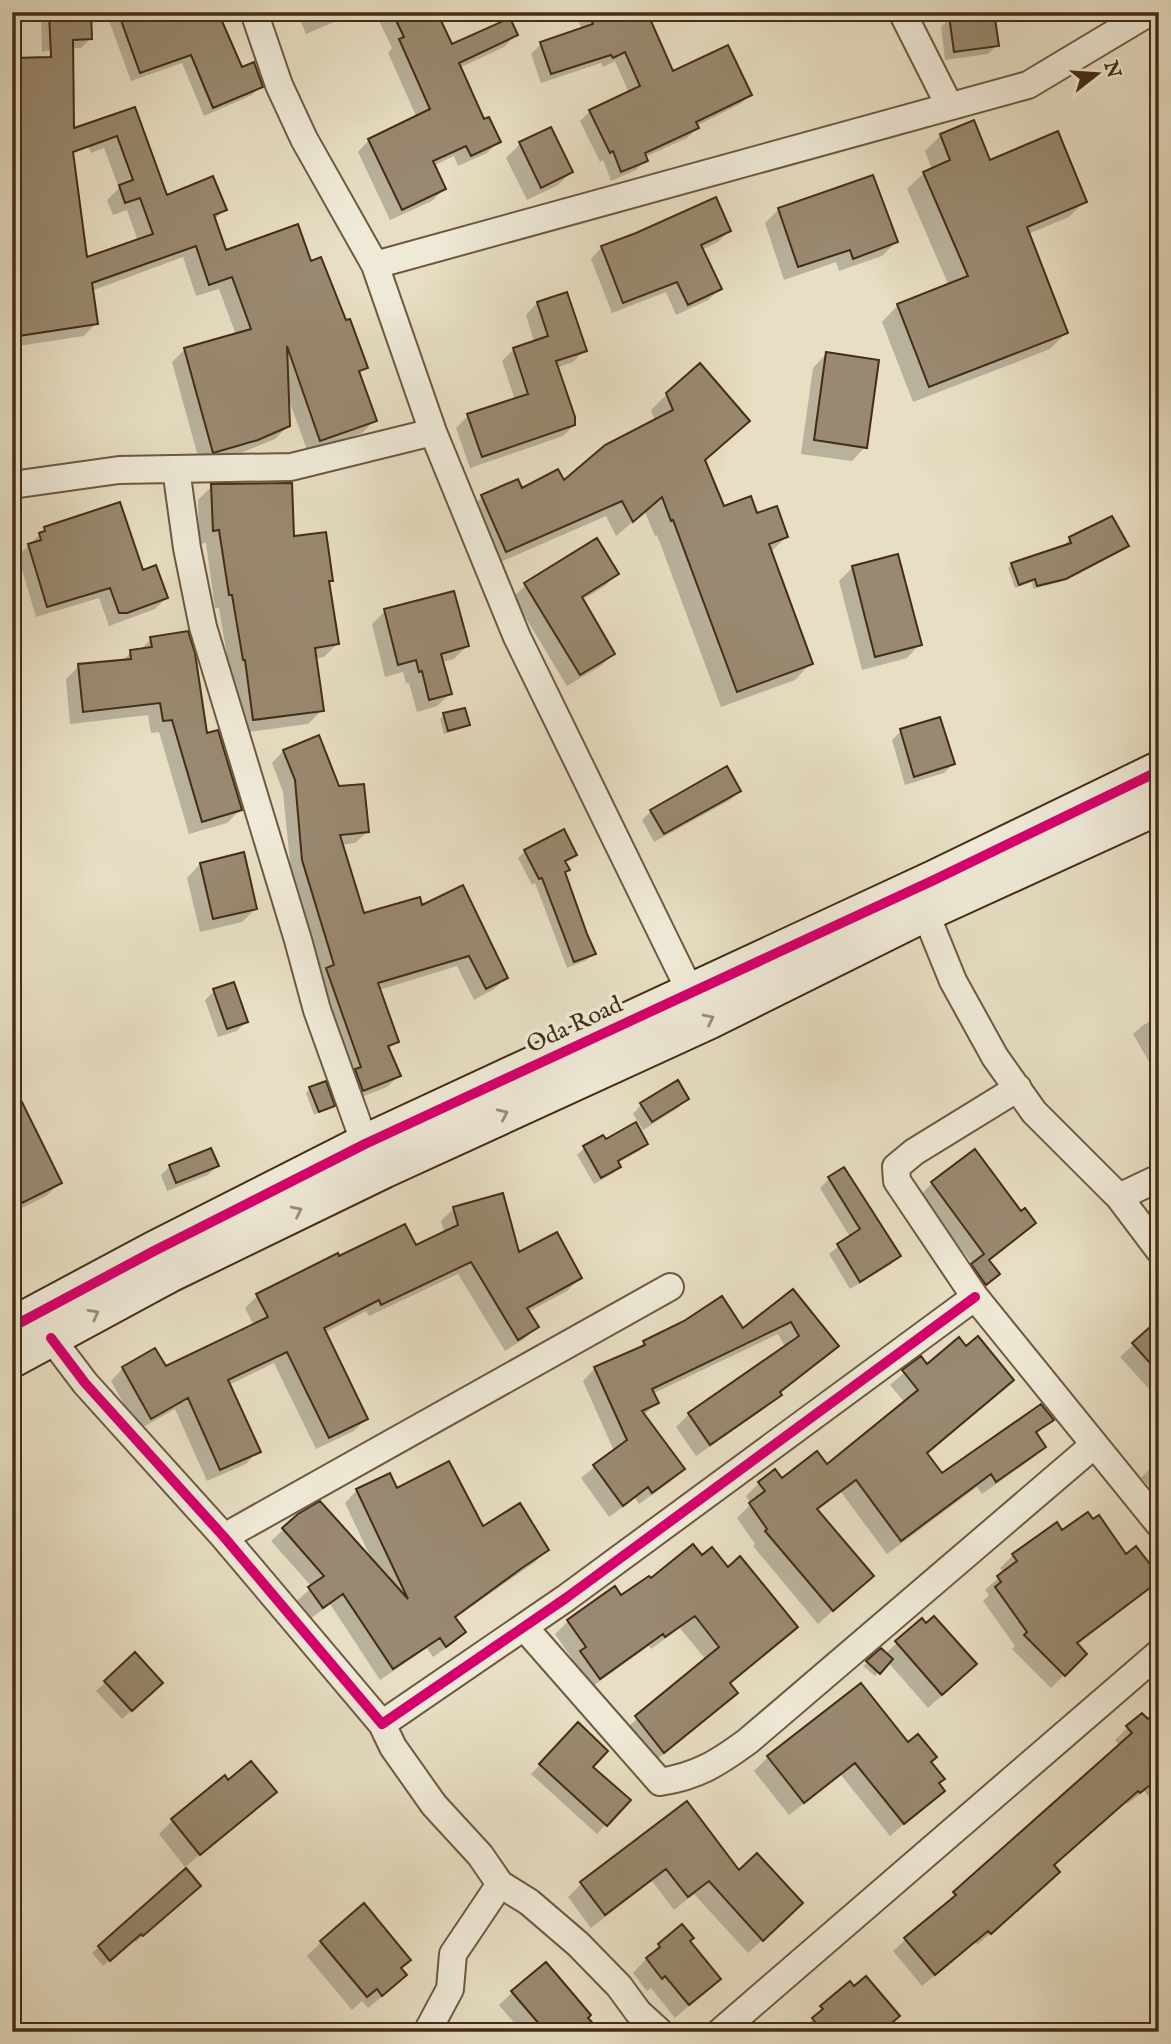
<svg xmlns="http://www.w3.org/2000/svg" width="1171" height="2044" viewBox="0 0 1171 2044" font-family="'IM FELL English',serif">
	<style>
		.shadow { fill: #0003 }
		.building { fill: #998970; stroke: #442d16; stroke-width: 2; fill-rule: evenodd }
		.lines { fill: none; stroke-linecap: round; stroke-linejoin: round }
		.street-casing { stroke: #6d5941; stroke-width: 30 }
		.secondary-casing { stroke: #442d16; stroke-width: 42 }
		.street { stroke: #efead8; stroke-width: 26 }
		.secondary { stroke: #efead8; stroke-width: 38 }
		.cycleway-casing { stroke: #efead8; stroke-width: 15 }
		.cycleway { stroke: #d6006c; stroke-width: 10 }
		.oneway { stroke: #9a8c77 }
		.labels { text-anchor: middle; stroke-width: 7; stroke-linejoin: round; paint-order: stroke }
		.street-label { font-size: 24px; fill: #442d16; stroke: #efead8 }
	</style>
	<rect width="100%" height="100%" fill="#e7dec3"/>
	<filter id="stains"><feTurbulence type="fractalNoise" baseFrequency=".00286" numOctaves="4"/><feColorMatrix values="0 0 0 0 .2 0 0 0 0 .09 0 0 0 0 .02 0 0 0 .5 -.17"/></filter>
	<radialGradient id="worn" r=".72"><stop offset=".6" stop-color="#630" stop-opacity="0"/><stop offset="1" stop-color="#630" stop-opacity=".3"/></radialGradient>
	<path class="shadow" d="M41,12H90V39L81,48H60L42,52Z
		M106,12H176L261,86L252,95L204,116L182,63L131,81Z
		M297,12H357L306,34Z
		M375,12H435L451,47L516,35L504,47L459,68L483,122L499,141L487,153L458,166L454,156L433,166L444,189L432,201L390,220L358,152L369,140L417,118L388,53L392,48Z
		M575,12H645L672,74L750,95L740,104L696,126L697,128L687,138L645,157L646,160L636,170L611,181L603,160L600,162L580,121L590,111L629,93L615,61L603,67L601,63L541,83L531,54L541,44L582,30Z
		M950,18L997,45L988,54L945,60L941,27Z
		M12,59L86,260L138,241L127,210L113,215L107,200L119,188L104,148L91,153L84,135L134,109L165,197L225,209L214,220L225,252L310,264L366,367L358,375L375,420L362,433L308,453L288,397V426L275,439L243,452L200,464L172,362L185,349L236,335L219,289L196,296L183,257L91,291L96,323L84,336L12,347Z
		M941,135L989,162L1085,201L1069,217L1028,234L1066,333L1050,349L913,402L882,322L898,305L949,286L907,189L924,173L932,170L925,151Z
		M520,144L571,172L558,185L527,200L506,158Z
		M779,209L896,242L882,256L839,271L836,262L784,280L765,223Z
		M729,231L718,242L702,250L720,289L708,300L676,315L666,292L612,313L591,259L602,247Z
		M537,303L585,350L573,362L556,368L575,424L563,436L470,468L456,428L468,416L515,400L502,361L514,349L534,342L526,315Z
		M826,354L865,447L852,461L801,454L813,368Z
		M667,394L747,421L704,461L723,508L756,515L786,537L770,553L811,663L795,680L721,707L657,535L655,536L645,512L616,536L606,516L489,567L466,513L482,497L564,483L655,421L651,410Z
		M212,486L292,538L331,580L327,584L337,644L324,657L315,659L322,710L308,724L240,733L232,673H230L219,608H215L206,543L199,544L198,500Z
		M45,529L142,572L166,598L155,609L109,626L99,598L36,617L18,556L38,536L42,549L41,535H39Z
		M1070,539L1127,545L1060,582L1033,589L1032,582L1015,588L1008,568L1012,564L1067,546L1066,543Z
		M853,567L920,644L907,658L862,670L839,581Z
		M617,574L605,586L582,600L613,654L601,666L567,686L513,597L526,585Z
		M385,611L467,646L454,659L442,662L450,694L437,706L417,712L409,683H406L403,672L385,677L372,624Z
		M151,639L206,735L240,810L227,823L189,834L159,732L151,733L148,715L70,724L66,679L79,666L121,662L131,652L139,651Z
		M444,715L468,724L464,728L444,734L440,719Z
		M939,719L953,764L944,773L905,785L892,740L901,731Z
		M318,737L338,788L367,832L355,843L341,845L363,915L421,908L506,978L494,989L474,1000L457,966L379,990L397,1041L388,1050L399,1076L387,1087L351,1101L316,981L322,974L291,873L283,792L272,763L283,751Z
		M739,791L730,800L654,842L642,820L651,811Z
		M525,851L575,854L565,863L564,873L594,953L587,960L567,968L535,883L532,885L518,858Z
		M200,864L256,908L242,922L200,932L187,878Z
		M214,991L246,1022L237,1031L218,1037L205,1000Z
		M1159,1016V1079L1133,1034L1142,1026Z
		M12,1086L60,1183L46,1196L12,1213Z
		M310,1089L333,1106L314,1115L306,1093Z
		M687,1099L678,1108L643,1130L633,1114L641,1105Z
		M605,1141L646,1144L639,1151L617,1163L619,1167L612,1174L594,1184L577,1155L584,1148Z
		M170,1166H217L208,1175L167,1191L161,1175Z
		M829,1179L899,1256L890,1265L850,1289L829,1254L850,1237L820,1188Z
		M932,1183L1020,1214L1034,1223L988,1261L997,1274L974,1295L961,1276L973,1265L921,1195Z
		M454,1208L518,1254L580,1278L567,1291L528,1312L537,1327L524,1339L505,1351L458,1274L369,1316L366,1311L324,1333L366,1419L354,1431L316,1449L274,1363L229,1385L258,1451L246,1464L207,1481L175,1409L138,1430L111,1381L123,1368L165,1369L254,1326L245,1308L257,1296L338,1258L415,1248L445,1234L441,1221Z
		M793,1291L836,1346L779,1394L767,1407L696,1456L676,1427L689,1414L786,1348L778,1334L652,1394L656,1403L643,1416L682,1469L670,1482L639,1504L635,1498L609,1517L581,1478L614,1451L583,1381L595,1368L636,1350L644,1343L742,1331Z
		M1159,1321V1400L1120,1357Z
		M920,1359L926,1454L942,1475L1051,1419L1036,1435L1044,1447L1030,1460L982,1494L977,1487L887,1554L841,1492L816,1511L872,1576L818,1624L753,1546L755,1544L737,1518L751,1504L746,1496L759,1483L782,1481L827,1467L905,1403L890,1385Z
		M1159,1460V1496L1141,1478Z
		M357,1490L396,1491L482,1529L547,1550L535,1562L454,1619L464,1632L452,1644L433,1657L427,1648L380,1680L330,1604L310,1619L297,1601L312,1587L271,1541L299,1515L372,1560L345,1503Z
		M1062,1533L1125,1556L1159,1579L1146,1592L1076,1645L1085,1654L1051,1688L1012,1649L1015,1646L983,1601L989,1595L985,1590L1004,1573L1000,1568L1013,1555Z
		M702,1557L796,1627L729,1684L735,1693L722,1706L650,1765L623,1731L706,1660L680,1628L651,1649L649,1646L586,1691L568,1666L573,1660L555,1634L568,1621Z
		M922,1620L961,1678L928,1708L888,1662L875,1676L863,1666L881,1651L885,1654Z
		M135,1655L152,1692L122,1719L96,1691Z
		M1148,1722H1159V1808L1144,1791L1127,1804L1125,1801L1052,1866L1046,1885L977,1945L975,1942L922,1986L893,1951L1120,1746L1115,1740L1127,1728Z
		M578,1725L591,1767L628,1800L597,1834L531,1774Z
		M908,1744L929,1763L938,1784L943,1791L890,1836L841,1775L789,1815L754,1771L768,1757Z
		M275,1792L185,1867L159,1834L172,1821Z
		M687,1803L739,1872L788,1917L748,1953L694,1894L674,1910L652,1881L591,1928L568,1897L581,1884Z
		M185,1871L192,1892L136,1942L133,1939L103,1966L92,1953Z
		M1159,1885V1908L1149,1895Z
		M682,1926L688,1941L719,1979L675,2018L651,1988L647,1991L633,1973L659,1945Z
		M321,1942L399,1969L391,1989L368,2008L362,2001L352,2010L307,1956Z
		M850,1984L897,2016L884,2032H801L822,2008Z
		M513,1992L586,2018L598,2032H522L499,2005Z"/>
	<path class="building" d="M49,12H91L92,39L73,40L74,128L135,107L167,195L213,176L227,210L214,215L226,250L298,224L311,261L321,257L346,320L350,319L368,368L359,371L377,421L320,441L287,346L290,426L258,440L213,453L184,348L251,329L232,277L209,285L196,246L92,283L98,324L12,337V58L51,57ZM117,136L133,180L119,185L125,203L140,198L153,234L87,257L73,152Z
		M118,12H218L242,67L254,62L263,87L213,108L191,55L140,73Z
		M392,12H437L452,44L510,18L518,35L459,63L484,119L489,117L501,142L471,156L466,146L433,161L446,189L402,210L368,139L430,109L399,39L404,37Z
		M588,12H647L673,71L728,45L752,95L696,122L699,128L645,153L648,161L621,172L613,151L610,153L589,110L640,86L625,52L613,58L611,55L551,74L540,42L593,24Z
		M980,12H994L999,46L954,52L949,16Z
		M974,120L990,160L1058,131L1087,202L1027,227L1068,333L929,387L897,304L968,276L923,172L950,160L940,134Z
		M551,127L573,172L541,188L519,142Z
		M873,175L898,242L853,259L850,250L798,267L778,208Z
		M716,197L731,231L701,245L722,289L688,305L677,282L623,303L601,246L636,233Z
		M567,292L587,351L556,361L575,417V425L482,457L467,414L528,394L513,348L548,336L537,302Z
		M826,352L879,360L867,448L814,440Z
		M700,363L750,421L705,460L724,506L751,496L757,513L777,506L788,537L769,544L813,664L737,692L673,520L671,521L662,497L633,522L622,501L506,552L481,495L518,479L522,488L558,469L564,480L605,445L673,410L666,393Z
		M292,483L294,536L326,532L333,581H329L339,644L315,648L324,711L253,720L245,660H243L232,595H229L219,530L213,531L211,484Z
		M120,502L143,570L156,565L168,598L127,613H119L110,588L47,607L28,544L41,540L39,533L45,531L44,527Z
		M1112,516L1129,546L1066,579L1037,586L1035,579L1019,585L1011,563L1071,543L1069,537Z
		M597,538L619,574L582,597L615,654L580,675L524,583Z
		M898,554L922,645L875,657L852,566Z
		M454,591L469,646L441,654L452,694L429,700L422,671L419,672L416,660L398,665L384,609Z
		M188,631L195,653L207,733L218,730L242,810L202,822L172,720L163,721L160,703L83,712L78,664L131,659L130,650L152,647L150,637Z
		M465,708L470,725L448,731L443,713Z
		M940,717L955,764L914,777L900,729Z
		M319,735L339,786L364,784L369,832L340,835L364,913L420,897L422,905L463,885L508,978L486,989L469,956L378,983L399,1042L388,1046L401,1076L363,1091L355,1069L361,1067L326,968L334,965L302,860L295,780L283,750Z
		M727,766L741,791L664,834L650,810Z
		M564,829L577,855L565,861L570,870L565,872L587,934L596,954L574,962L542,878L539,879L524,850Z
		M244,852L257,909L213,919L200,863Z
		M234,982L248,1022L227,1029L213,989Z
		M678,1080L689,1099L652,1122L640,1103Z
		M326,1081L335,1106L319,1112L309,1087Z
		M12,1082L62,1183L22,1203L12,1183Z
		M636,1122L648,1144L618,1161L621,1167L601,1178L583,1146L603,1135L606,1139Z
		M211,1148L219,1166L176,1183L169,1165Z
		M975,1149L1021,1211L1025,1208L1036,1223L989,1260L1000,1274L986,1285L971,1264L984,1254L931,1182Z
		M844,1167L901,1256L860,1282L837,1244L860,1229L828,1177Z
		M503,1193L519,1252L557,1232L582,1278L527,1308L539,1327L518,1340L471,1262L381,1305L379,1300L324,1328L368,1419L329,1438L287,1352L228,1380L261,1452L220,1470L188,1398L151,1419L122,1367L155,1348L166,1366L268,1317L256,1294L338,1253L339,1256L405,1224L416,1245L458,1225L453,1207Z
		M793,1289L839,1346L780,1392L782,1395L710,1445L688,1413L799,1336L791,1322L652,1389L659,1403L642,1411L685,1469L652,1493L648,1487L623,1506L593,1465L627,1440L594,1367L645,1345L643,1341L684,1321L722,1296L743,1328Z
		M1159,1319V1373L1132,1343Z
		M978,1336L1014,1380L927,1453L942,1473L1041,1404L1054,1420L1036,1432L1046,1447L996,1482L991,1474L901,1541L856,1480L817,1509L874,1576L833,1611L765,1531L767,1529L749,1503L765,1491L758,1482L775,1469L782,1478L817,1451L827,1464L918,1390L902,1370L921,1356L927,1364L959,1337L966,1346Z
		M449,1461L483,1526L520,1503L549,1550L522,1568L455,1617L466,1632L446,1647L440,1638L393,1669L343,1594L323,1608L308,1587L324,1576L282,1528L298,1514L320,1501L408,1599L356,1489L390,1473L397,1488Z
		M1088,1512L1093,1519L1099,1515L1126,1554L1136,1546L1159,1576V1581L1077,1643L1087,1654L1065,1676L1024,1635L1027,1632L995,1587L1001,1582L997,1576L1017,1561L1012,1554L1057,1522L1062,1530Z
		M693,1544L702,1555L712,1547L728,1567L740,1556L798,1627L730,1683L738,1693L664,1753L635,1716L719,1647L695,1616L665,1637L663,1634L600,1679L580,1651L586,1647L567,1620L615,1586L621,1595L649,1576L651,1578Z
		M934,1616L977,1664L942,1695L895,1641L922,1618L926,1623Z
		M881,1648L893,1659L880,1674L866,1661Z
		M135,1652L163,1683L132,1711L104,1681Z
		M861,1683L908,1742L918,1734L937,1757L931,1762L945,1779L939,1783L945,1791L904,1824L855,1763L804,1803L767,1756Z
		M1159,1710V1778L1140,1793L1138,1791L1054,1865L1060,1872L991,1934L988,1931L935,1975L904,1938L956,1895L953,1892L1132,1733L1126,1726L1142,1713L1148,1719Z
		M578,1722L608,1751L593,1767L631,1800L607,1826L539,1764Z
		M251,1761L277,1792L200,1855L171,1819L225,1775L228,1780Z
		M687,1801L739,1870L757,1853L803,1903L763,1941L709,1881L688,1897L666,1869L605,1915L580,1882Z
		M186,1868L201,1886L143,1936L141,1934L110,1961L98,1946Z
		M364,1903L411,1960L401,1968L407,1975L382,1996L377,1989L367,1997L320,1941Z
		M682,1924L694,1938L690,1941L721,1979L689,2005L665,1976L662,1979L646,1958L660,1947L658,1944Z
		M546,1962L591,2015L588,2018L601,2032H546L511,1991Z
		M866,1976L900,2016L881,2032H823L812,2018L823,2009L820,2006L850,1981L854,1986Z"/>
	<g class="lines">
		<g class="street-casing">
			<path id="street" d="M254,12L279,85L304,139L375,265L433,432L517,637L691,993
				M902,12L949,105
				M375,265L1028,85L1150,12
				M176,469L187,548L203,627L298,940L317,1010L365,1144
				M12,485L119,470L291,467L433,432
				M925,912L953,981L995,1057L1034,1112L1119,1197L1159,1250
				M1018,1088L914,1152L896,1167L897,1181L975,1297L1159,1524
				M1119,1197L1159,1178
				M51,1338L85,1383L224,1537L382,1724L566,1598L975,1297
				M224,1537L670,1287
				M524,1627L660,1782C698,1776 718,1763 748,1741L1094,1445
				M382,1724L393,1747L434,1805L480,1855L500,1884L529,1902L578,1944L619,1986L638,2012L660,2032
				M427,2032L450,1989L453,1954L500,1884
				M720,2032L1159,1653"/>
		</g>
		<g class="secondary-casing">
			<path id="secondary" d="M12,1327L154,1251L365,1144L934,880L1159,771
				M12,1358L169,1273L383,1169L708,1020L925,912L1159,805"/>
		</g>
		<use href="#street" class="street"/>
		<use href="#secondary" class="secondary"/>
		<g class="cycleway-casing">
			<path id="cycleway" d="M12,1327L154,1251L365,1144L934,880L1159,771
				M51,1338L85,1383L224,1537L382,1724L566,1598L975,1297"/>
		</g>
		<use href="#cycleway" class="cycleway"/>
	</g>
	<defs><path id="oneway-chevron" d="M-2-3.5L2.5 0L-2 3.5" fill="none" stroke-width="1.6" stroke-linecap="round" stroke-linejoin="round" transform="scale(1.75)"/></defs>
	<g class="oneway">
		<use href="#oneway-chevron" transform="translate(709 1019) rotate(-26)"/>
		<use href="#oneway-chevron" transform="translate(503 1114) rotate(-25)"/>
		<use href="#oneway-chevron" transform="translate(297 1211) rotate(-26)"/>
		<use href="#oneway-chevron" transform="translate(94 1314) rotate(-29)"/>
	</g>
	<g class="labels">
		<g class="street-label">
			<text transform="translate(574 1024) rotate(-25)" y="8">Oda Road</text>
		</g>
	</g>
	<rect width="1171" height="2044" fill="none" stroke="#e7dec3" stroke-width="42"/>
	<rect x="14" y="14" width="1143" height="2016" fill="none" stroke="#442d16" stroke-width="3.5"/>
	<rect x="21" y="21" width="1129" height="2002" fill="none" stroke="#442d16" stroke-width="2"/>
	<g transform="translate(1097 74) rotate(73)" stroke="#efead8" stroke-width="5" paint-order="stroke">
	<path d="M0-5L12 26L0 18L-12 26Z" fill="#442d16"/>
	<text y="-10" font-size="19" font-weight="bold" text-anchor="middle" fill="#442d16">N</text>
	</g>
	<rect width="100%" height="100%" filter="url(#stains)"/>
	<rect width="100%" height="100%" fill="url(#worn)"/>
</svg>
